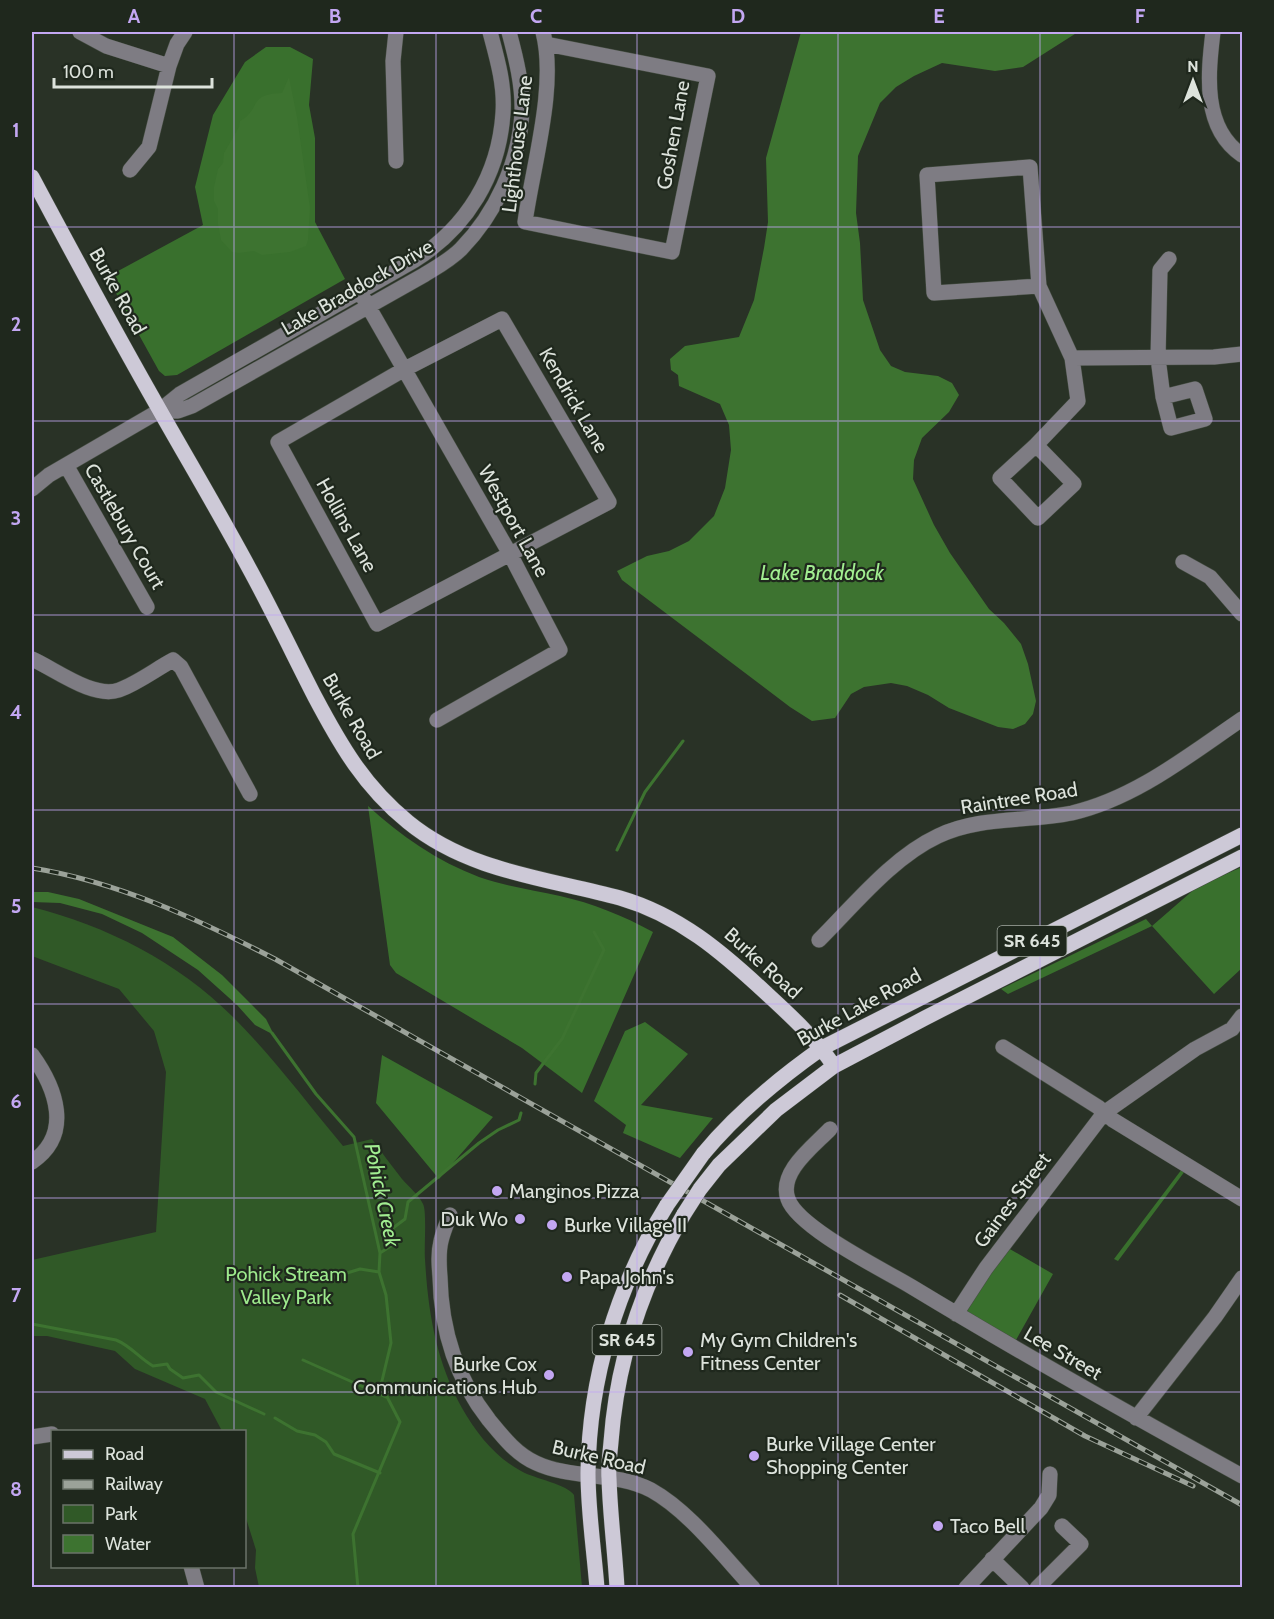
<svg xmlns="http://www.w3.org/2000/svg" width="1274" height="1619" viewBox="0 0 1274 1619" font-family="Cabin,sans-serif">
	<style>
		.green { fill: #305927 }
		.forest { fill: #39702d }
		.water { fill: #3d7330 }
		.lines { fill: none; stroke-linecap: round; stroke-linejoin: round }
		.stream { stroke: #3d7330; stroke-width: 3 }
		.minor-casing { stroke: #464e43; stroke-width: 16 }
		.major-casing { stroke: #464e43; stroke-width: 16 }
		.minor { stroke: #7e7c83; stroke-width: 15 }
		.major { stroke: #cdc9d7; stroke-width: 15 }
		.rail-casing { stroke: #9ba299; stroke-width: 5 }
		.rail { stroke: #1f281d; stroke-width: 3; stroke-dasharray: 9; stroke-linecap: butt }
		.major-bridge-casing { stroke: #464e43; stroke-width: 16; stroke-linecap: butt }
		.major-bridge { stroke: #cdc9d7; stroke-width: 15 }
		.grid { fill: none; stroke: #c3a7f2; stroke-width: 1.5; stroke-opacity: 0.55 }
		.poi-dot { fill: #c3a7f2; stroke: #1f281d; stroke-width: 2 }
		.labels { text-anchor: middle; stroke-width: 4.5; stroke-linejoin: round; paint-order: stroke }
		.shield { fill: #1f281d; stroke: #a4aba3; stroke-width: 1.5 }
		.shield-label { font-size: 18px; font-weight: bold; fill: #dde3dc }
		.street-label { font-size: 20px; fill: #dde3dc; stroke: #1f281d }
		.poi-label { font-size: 20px; fill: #dde3dc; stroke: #1f281d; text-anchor: start }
		.park-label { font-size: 20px; fill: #9de98c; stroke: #1f281d }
		.water-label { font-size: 21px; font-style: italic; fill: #a2ee91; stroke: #1f281d }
		.neatline { fill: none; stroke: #c3a7f2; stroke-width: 2 }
		.grid-label { font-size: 20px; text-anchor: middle; font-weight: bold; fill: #c3a7f2 }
	</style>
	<rect width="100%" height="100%" fill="#293226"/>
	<path class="green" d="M32,907C107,926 178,962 233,1017C273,1057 307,1103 343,1146L372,1139C382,1153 392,1166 402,1179C409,1187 419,1195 423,1204C427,1211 424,1247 425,1259C428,1312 436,1361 462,1408C477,1434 495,1457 521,1471C535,1479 567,1484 574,1495L582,1587H259L255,1568L256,1550L245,1515L244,1432L222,1431L205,1399L135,1369L115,1351L47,1336H32V1260L156,1232L166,1072L154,1031L119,989L32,956Z"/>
	<path class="forest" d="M266,47H290L313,59L309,105L315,138V222L345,279L177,375L165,376L159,371L107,277L203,225L195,187L213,115L245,62Z
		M368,806C401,836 437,861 479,877C505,886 533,890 560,896C592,903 624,916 653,932L582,1093L522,1048L396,973L390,965Z
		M1242,867V968L1214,994L1152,926L1008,994L1001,989L1146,919L1152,926L1198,886Z
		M645,1022L688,1054L641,1105L713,1118L680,1158L623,1133L626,1125L594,1101L625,1031Z
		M382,1055L493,1117L439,1179L376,1103Z
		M1182,1169L1185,1171L1118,1261L1114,1259Z
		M1008,1248L1053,1274L1016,1340L962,1309Z"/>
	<path class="water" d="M801,32H1078L1023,67L995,71L942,63L914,76L896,87L880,103L858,156L856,213L860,243L863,300L880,350L891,366L905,372L938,376L952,383L959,395L949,412L922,438L914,460L913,479L934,525L950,553L989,609L1004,623L1021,644L1028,664L1036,701L1033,714L1025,724L1013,729L998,727L949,708L928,695L907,686L891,683L864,687L851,694L835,718L812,721L790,707L622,580L617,571L647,556L669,551L689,541L714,516L725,488L731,450L729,425L720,404L679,386L678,375L671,370L670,359L685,346L739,337L754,300L764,248L768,222L766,158Z
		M289,77L297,117L310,208L308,240L306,246L290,252L262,255L254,251L239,253L232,252L221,240L218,224V209L214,201V187L218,169L223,163L224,153L239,127L240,121C262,109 247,94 282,93Z
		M32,892H48L79,899L173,937L222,975L266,1019L274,1035L255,1025L237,1005L198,970L142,933L102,914L60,903L32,902Z"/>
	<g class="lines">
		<path class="stream" d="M617,850L645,792L683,741
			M272,1033L316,1094L354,1137L380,1253L379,1272L386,1295L391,1343L381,1385L400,1422L353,1534L358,1588
			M535,1084L536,1073L562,1039L604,950L594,932
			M380,1253L394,1244L393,1228L405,1219L408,1202L479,1143L498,1130L519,1120L521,1113
			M334,1277L360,1269L379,1272
			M32,1324L116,1340C131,1346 139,1358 153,1366L167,1364L170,1369L183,1378L199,1375L216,1392L264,1414
			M303,1360L386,1397
			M275,1418L297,1431L315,1435L326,1442L334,1454L380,1473"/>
		<g class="minor-casing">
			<path id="minor" d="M80,32L106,46L169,66
				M396,32L393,61L396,161
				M543,32C557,86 533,165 525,222L672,252L708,76L546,44
				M1213,32C1208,74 1202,128 1242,155
				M1030,167L1039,286L934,293L927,175Z
				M130,170L149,147L169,66L177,44L185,32
				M1039,286L1072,358L1214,357L1242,354
				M364,299L510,554L560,650L437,720
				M502,319L609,502L377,624L278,442L403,370Z
				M1163,397L1195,389L1205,419L1171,428L1163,397L1158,358L1160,270L1169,259
				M159,411H178L192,406L424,275C437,267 450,260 461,249C496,213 519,163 522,113C523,86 516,58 509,32
				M1036,445L1074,484L1038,518L1000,478L1036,445L1078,401L1072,358
				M66,465L147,607
				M32,489L49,475L159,411L180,394L415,260C467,227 499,175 503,113C505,85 497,58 490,32
				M1183,562L1210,577L1242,614
				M32,659C55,669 93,699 119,690C138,683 156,669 173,660L181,667L250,794
				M819,940C855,904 893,857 938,836C979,816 1028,822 1072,813C1136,798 1189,755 1242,719
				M1003,1047L1098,1107L1113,1120L1242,1199
				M32,1055C56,1088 73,1134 32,1162
				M830,1129C814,1146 778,1172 788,1199C798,1228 884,1270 912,1287C1021,1353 1131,1415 1242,1476
				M450,1215C447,1223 443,1232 441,1241C438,1253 439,1265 440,1277C441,1331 456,1378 489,1420C503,1437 516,1454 536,1463C570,1479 616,1472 651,1490C689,1511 723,1556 753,1588
				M956,1314L986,1268L1104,1113L1195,1049L1232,1029L1242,1016
				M1136,1418L1215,1317L1242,1278
				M32,1437L52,1434
				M992,1559L1022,1588
				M191,1566L197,1588
				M966,1588L1041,1508L1049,1495L1050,1474
				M1037,1588L1081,1544L1062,1526"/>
		</g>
		<g class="major-casing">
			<path id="major" d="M32,177C73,254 115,332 159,409C189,462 220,514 249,568C272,610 293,654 315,697C341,746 364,786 408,822C469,872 547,878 620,898C679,915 722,952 766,993C791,1016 815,1038 834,1066
				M703,1154C737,1113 778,1079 822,1048L1242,835
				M719,1165L776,1110L834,1066L925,1018L1242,857
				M597,1588C594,1550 588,1511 588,1473C589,1378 617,1286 667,1205
				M617,1588C615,1551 610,1515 609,1478C608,1466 610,1454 611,1442C617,1359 642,1285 684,1214"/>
		</g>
		<use href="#minor" class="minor"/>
		<use href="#major" class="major"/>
		<g class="rail-casing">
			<path id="rail" d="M32,868C119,882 197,919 275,959L1242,1505
				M840,1295L1085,1436L1193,1486"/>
		</g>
		<use href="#rail" class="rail"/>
		<g class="major-bridge-casing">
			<path id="major-bridge" d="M667,1205L703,1154
				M684,1214L700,1189L719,1165"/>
		</g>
		<use href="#major-bridge" class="major-bridge"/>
	</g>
	<path class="grid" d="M234,32V1432M436,32V1588M637,32V1588M838,32V1588M1040,32V1588M32,227H1242M32,421H1242M32,615H1242M32,810H1242M32,1004H1242M32,1198H1242M32,1392H1242M234,1566V1588"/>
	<g class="poi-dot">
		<circle cx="497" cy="1191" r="6"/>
		<circle cx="520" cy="1219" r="6"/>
		<circle cx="552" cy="1225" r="6"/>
		<circle cx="567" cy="1277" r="6"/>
		<circle cx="688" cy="1352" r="6"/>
		<circle cx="549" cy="1375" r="6"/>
		<circle cx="754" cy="1456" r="6"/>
		<circle cx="938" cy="1526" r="6"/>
	</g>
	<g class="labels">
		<g class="shield">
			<rect x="997.5" y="926" width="69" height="30" rx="4.5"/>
			<rect x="592.5" y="1325" width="69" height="30" rx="4.5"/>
		</g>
		<g class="shield-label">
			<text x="1032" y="947">SR 645</text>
			<text x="627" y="1346">SR 645</text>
		</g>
		<g class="street-label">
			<text transform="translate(673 135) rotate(-80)" y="7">Goshen Lane</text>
			<text transform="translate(517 144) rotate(-83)" y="7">Lighthouse Lane</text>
			<text transform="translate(357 287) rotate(-30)" y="7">Lake Braddock Drive</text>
			<text transform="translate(118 291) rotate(61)" y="7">Burke Road</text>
			<text transform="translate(574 400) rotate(60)" y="7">Kendrick Lane</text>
			<text transform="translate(514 521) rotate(61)" y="7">Westport Lane</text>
			<text transform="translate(347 525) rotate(61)" y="7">Hollins Lane</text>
			<text transform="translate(125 526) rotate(60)" y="7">Castlebury Court</text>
			<text transform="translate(352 716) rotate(60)" y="7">Burke Road</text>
			<text transform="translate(1019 798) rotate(-9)" y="7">Raintree Road</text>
			<text transform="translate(763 963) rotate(42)" y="7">Burke Road</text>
			<text transform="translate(859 1007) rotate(-29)" y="7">Burke Lake Road</text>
			<text transform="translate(1012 1200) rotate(-53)" y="7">Gaines Street</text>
			<text transform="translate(1063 1353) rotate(30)" y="7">Lee Street</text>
			<text transform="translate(599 1457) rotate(13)" y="7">Burke Road</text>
		</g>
		<g class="poi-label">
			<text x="509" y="1198">Manginos Pizza</text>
			<text x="508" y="1226" text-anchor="end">Duk Wo</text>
			<text x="564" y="1232">Burke Village II</text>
			<text x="579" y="1284">Papa John's</text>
			<text x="700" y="1347">My Gym Children's<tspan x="700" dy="23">Fitness Center</tspan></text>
			<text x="537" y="1371" text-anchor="end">Burke Cox<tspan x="537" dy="23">Communications Hub</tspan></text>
			<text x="766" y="1451">Burke Village Center<tspan x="766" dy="23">Shopping Center</tspan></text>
			<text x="950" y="1533">Taco Bell</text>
		</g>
		<g class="park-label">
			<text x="286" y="1281">Pohick Stream<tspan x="286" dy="23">Valley Park</tspan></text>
		</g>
		<g class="water-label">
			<text x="822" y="580">Lake Braddock</text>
			<text transform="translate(382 1195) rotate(78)" y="7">Pohick Creek</text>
		</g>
	</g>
	<rect width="1274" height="1619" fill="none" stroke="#1f281d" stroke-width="66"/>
	<rect x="51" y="1430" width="195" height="138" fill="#1f281d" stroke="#6b7369" stroke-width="1.5"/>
	<rect x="63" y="1450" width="30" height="9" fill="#cdc9d7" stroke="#6b7369" stroke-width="1.5"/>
	<text x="105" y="1460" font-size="18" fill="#dde3dc">Road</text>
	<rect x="63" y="1480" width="30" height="9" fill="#9ba299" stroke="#6b7369" stroke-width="1.5"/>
	<text x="105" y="1490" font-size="18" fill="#dde3dc">Railway</text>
	<rect x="63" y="1505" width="30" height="18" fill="#305927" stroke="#6b7369" stroke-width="1.5"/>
	<text x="105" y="1520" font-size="18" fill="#dde3dc">Park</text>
	<rect x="63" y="1535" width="30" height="18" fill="#3d7330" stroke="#6b7369" stroke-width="1.5"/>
	<text x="105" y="1550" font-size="18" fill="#dde3dc">Water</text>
	<g transform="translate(1193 81)" stroke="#1f281d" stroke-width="4.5" paint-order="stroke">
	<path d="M0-4.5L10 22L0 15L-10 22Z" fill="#dde3dc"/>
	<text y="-9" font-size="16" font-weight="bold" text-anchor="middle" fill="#dde3dc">N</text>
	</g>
	<path d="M54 78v9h158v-9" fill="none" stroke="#dde3dc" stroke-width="3"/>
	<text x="63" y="78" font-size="18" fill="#dde3dc" stroke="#1f281d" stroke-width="4.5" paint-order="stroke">100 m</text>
	<rect x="33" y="33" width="1208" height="1553" class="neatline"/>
	<g class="grid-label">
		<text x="134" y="23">A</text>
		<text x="335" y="23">B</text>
		<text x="536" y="23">C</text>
		<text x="738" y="23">D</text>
		<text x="939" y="23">E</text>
		<text x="1140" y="23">F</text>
		<text x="16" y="137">1</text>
		<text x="16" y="331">2</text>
		<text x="16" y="525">3</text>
		<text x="16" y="719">4</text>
		<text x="16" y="913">5</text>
		<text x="16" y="1108">6</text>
		<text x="16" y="1302">7</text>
		<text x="16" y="1496">8</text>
	</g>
</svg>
